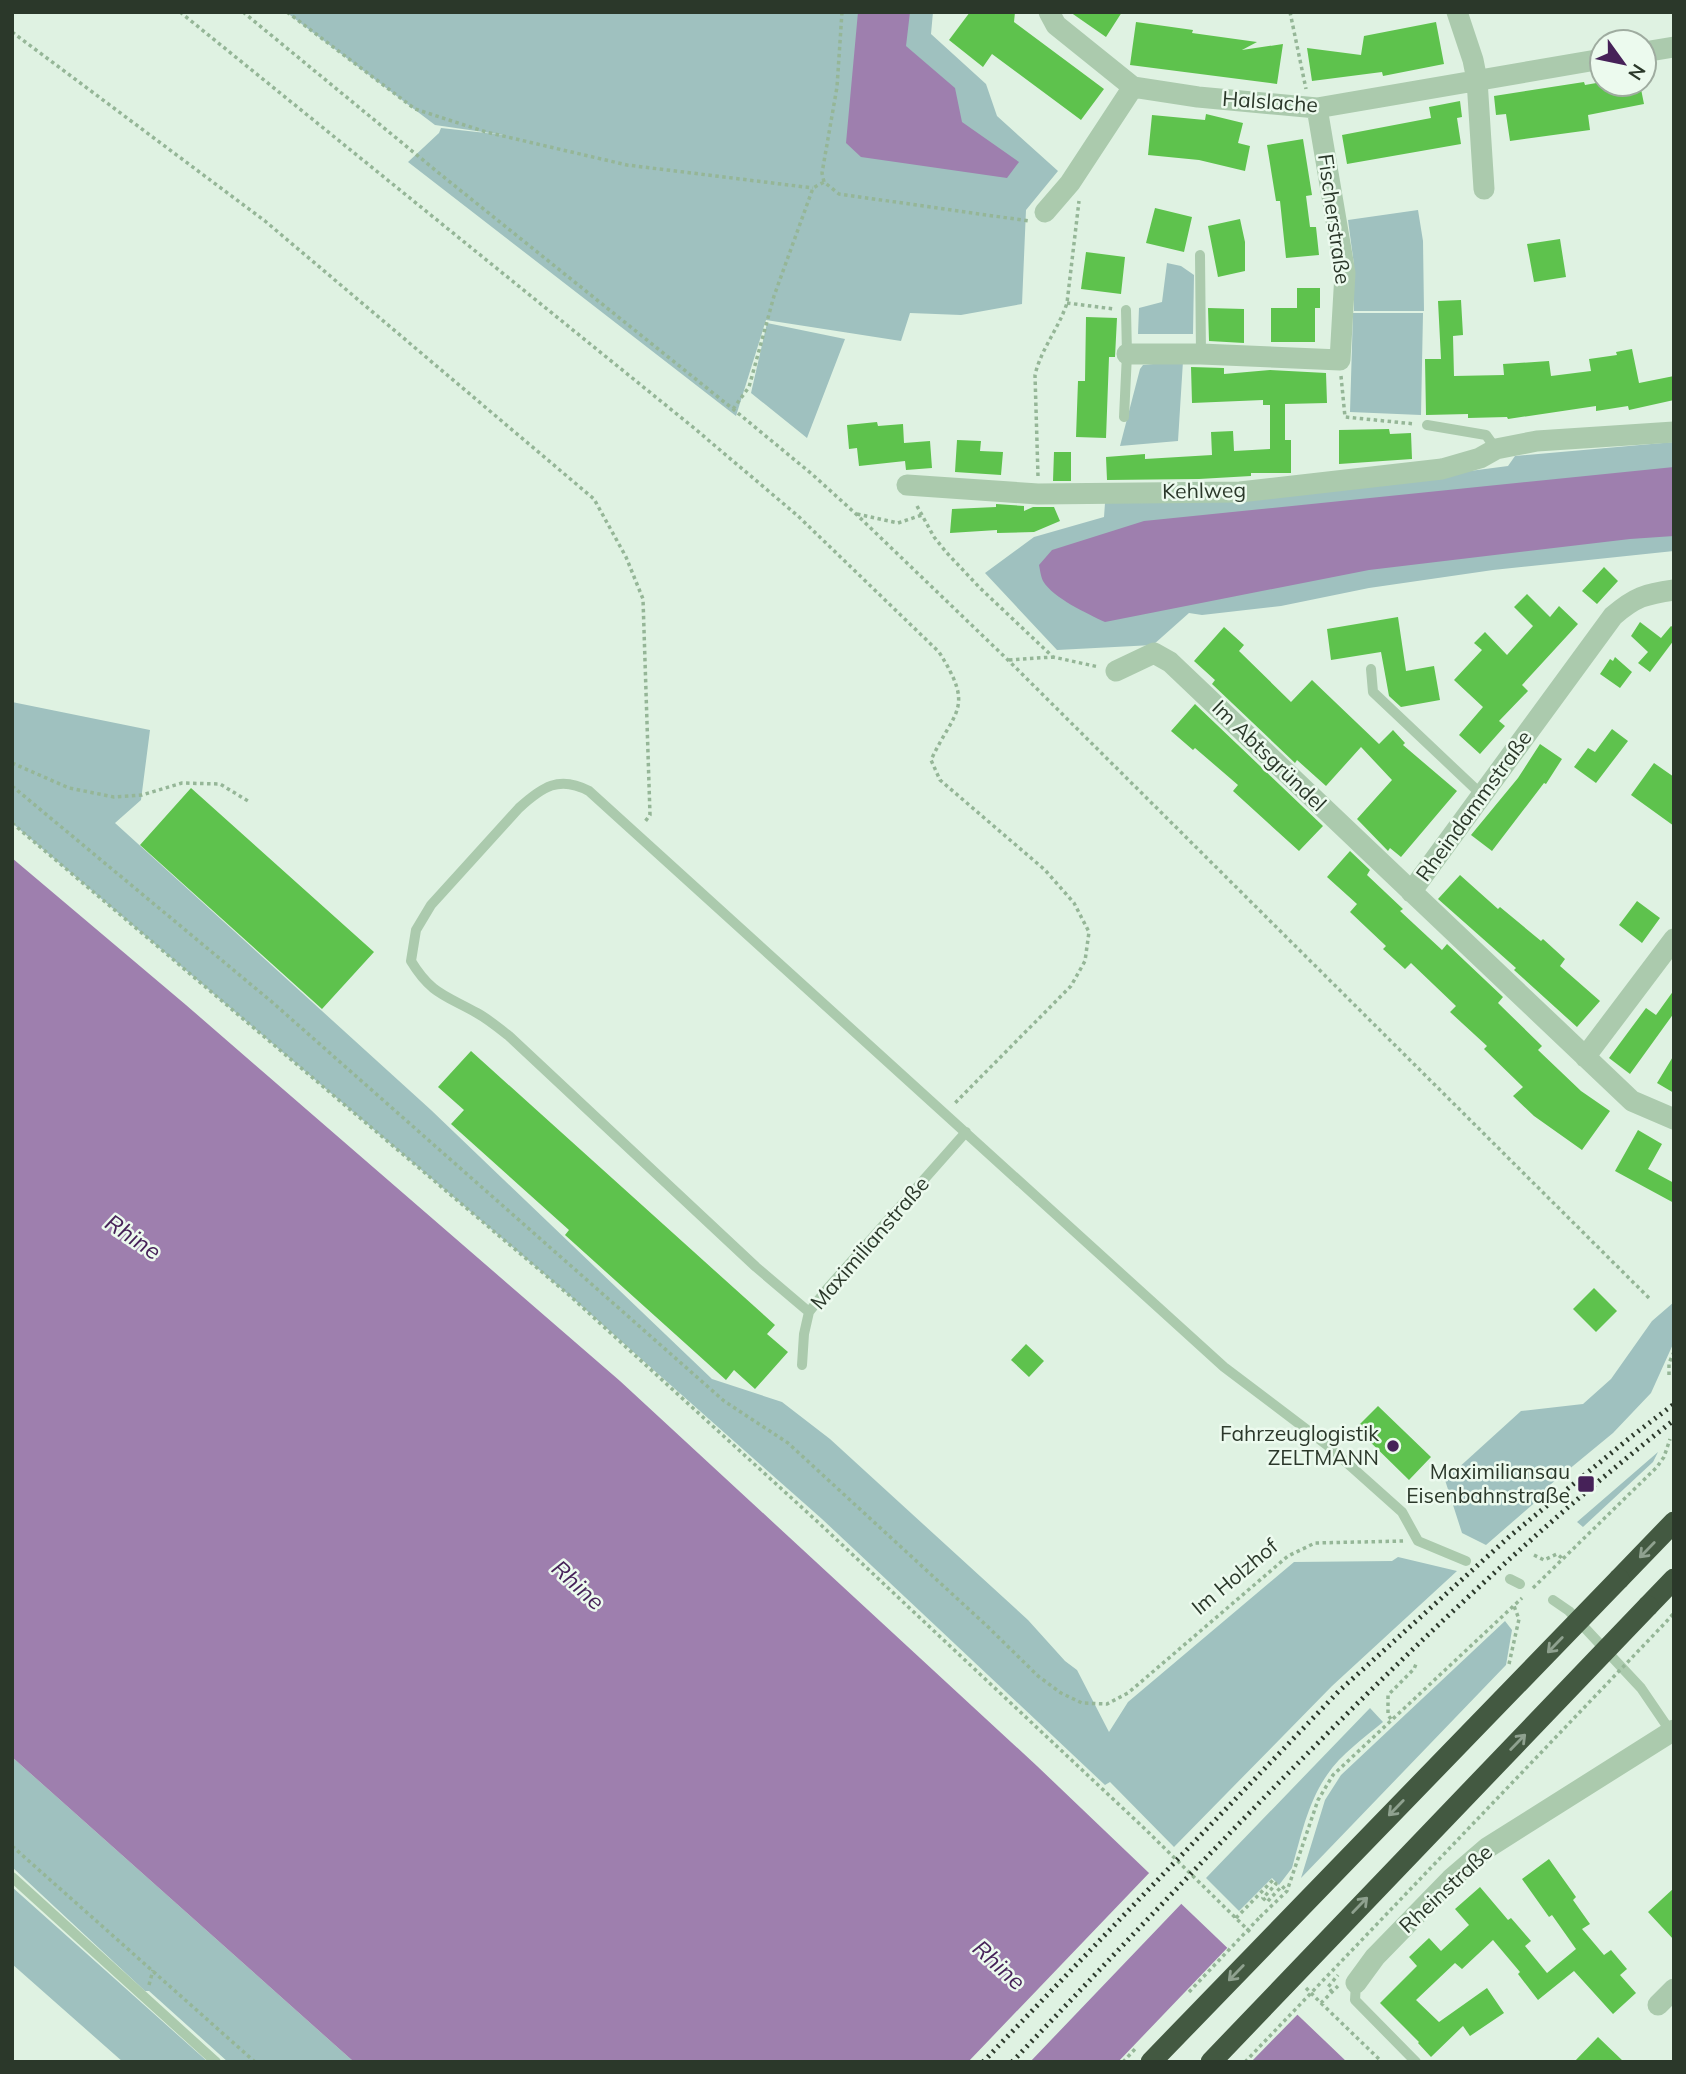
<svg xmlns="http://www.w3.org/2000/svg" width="1686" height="2074" viewBox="0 0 1686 2074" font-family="Mulish,sans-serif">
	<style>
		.green { fill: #9fc1bf }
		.water { fill: #9e7fae }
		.pier { fill: #dff2e2 }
		.building { fill: #5ec24d }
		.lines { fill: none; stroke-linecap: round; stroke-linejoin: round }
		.path { stroke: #95b697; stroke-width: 3.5; stroke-dasharray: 3.5 3.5; stroke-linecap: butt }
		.lane { stroke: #abcaad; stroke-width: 10 }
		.street { stroke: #abcaad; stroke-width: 21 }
		.highway { stroke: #435941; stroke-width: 21 }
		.rail { stroke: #2b382a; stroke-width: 5; stroke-dasharray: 2 5; stroke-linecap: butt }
		.path-bridge { stroke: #95b697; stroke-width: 3.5; stroke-dasharray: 3.5 3.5; stroke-linecap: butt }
		.highway-bridge { stroke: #435941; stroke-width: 21 }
		.oneway { stroke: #8fa18f }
		.poi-dot { fill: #462158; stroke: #ecfaee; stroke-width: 2.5 }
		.labels { text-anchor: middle; stroke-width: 5; stroke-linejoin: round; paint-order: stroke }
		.street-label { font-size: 21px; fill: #2b382a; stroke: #ecfaee }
		.poi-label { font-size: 21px; fill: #2b382a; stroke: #ecfaee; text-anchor: end }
		.water-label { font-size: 23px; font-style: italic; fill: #462158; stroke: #ecfaee }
	</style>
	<rect width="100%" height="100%" fill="#dff2e2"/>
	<path class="green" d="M286,12H933L931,34L986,84L997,116L1058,171L1026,210L1022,304L961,315L910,313L901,341L766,320L736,416L408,162L439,133L441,128L504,135L435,125Z
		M1418,210L1423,241L1424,311H1354V265L1348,220Z
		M1167,263L1181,266L1194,275L1193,334H1138L1139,308L1162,302Z
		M1353,313H1423L1421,415L1350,412Z
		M767,323L845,339L807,438L751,393Z
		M1183,361L1178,441L1120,446L1140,369L1143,365Z
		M1674,442V551L1493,570L1369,588L1281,606L1202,615L1189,613L1153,645L1057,650L985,573L1034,537L1104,517L1105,503L1250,500L1508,466L1515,456Z
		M12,702L150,730L141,800L115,823L431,1110L712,1379L782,1402L830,1439L1028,1620L1065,1661L1077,1670L1109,1732L1128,1702L1294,1562L1392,1561L1398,1557L1457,1571L1332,1686L1174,1847L1110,1782L1105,1785L822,1519L569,1295L12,823Z
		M1674,1302V1342L1651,1393L1613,1433L1545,1489L1547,1492L1486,1545L1462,1533L1445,1480L1521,1411L1583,1404L1611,1379L1652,1321Z
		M1658,1452L1653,1462L1583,1527L1577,1522Z
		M1505,1621L1512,1630L1506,1665L1301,1878L1325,1800L1341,1775Z
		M1370,1708L1383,1722C1364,1738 1341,1754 1327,1775C1308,1802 1301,1836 1292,1868L1279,1885L1272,1878L1239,1911L1206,1878Z
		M12,1757L354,2062H228L149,1991H145L12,1867Z
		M12,1887L208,2062H123L12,1964Z"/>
	<path class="water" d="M858,12H910L906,46L955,88L962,122L1019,162L1007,178L861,157L846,143Z
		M1674,467V536L1630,539L1369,570L1105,622C1088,614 1053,598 1043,581C1041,577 1040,570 1039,565L1052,550L1144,521Z
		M12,858L186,1005L620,1381L1037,1766L1347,2062H354L12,1757Z"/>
	<path class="pier" d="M1152,1870L1184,1901L1030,2062H968Z
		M1230,1945L1300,2012L1251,2062H1118Z"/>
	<path class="building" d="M970,12H1015L1014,22L1104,89L1081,120L992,54L983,67L949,40Z
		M1070,12H1122L1106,37Z
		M1136,22L1193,30L1192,33L1257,42L1242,50L1283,44L1277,84L1130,65Z
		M1436,22L1444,64L1383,76L1382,72L1312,81L1307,48L1361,55L1364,36Z
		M1584,82L1585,85L1602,82V84H1640L1644,104L1588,115L1590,130L1510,141L1506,114L1496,115L1494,96Z
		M1460,101L1462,117L1457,118L1461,144L1347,164L1342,135L1431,118L1429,107Z
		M1206,114L1243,123L1238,143L1250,146L1245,171L1199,160L1148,155L1152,115L1205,120Z
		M1303,139L1312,195L1306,196L1310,227H1316L1319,255L1286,258L1280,201H1276L1267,145Z
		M1155,208L1192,217L1184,252L1146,243Z
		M1240,219L1245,242V271L1218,277L1208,226Z
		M1560,239L1566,277L1534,282L1527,244Z
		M1086,252L1125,257L1121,294L1081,289Z
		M1297,288H1320V308H1315V342H1271V308H1297Z
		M1461,300L1463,335L1453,336L1454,376L1504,375L1503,364L1549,361L1551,376L1591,371L1589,359L1617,355L1616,352L1632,349L1639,383L1674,376V400L1629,410L1628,406L1596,411V406L1508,419L1507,417L1468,418V414L1426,415L1425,359H1441L1438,301Z
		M1208,308L1244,309V343L1209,341Z
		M1086,317L1117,318L1115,357H1109L1106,438L1076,437L1078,381H1085Z
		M1191,367L1224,368V374L1270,370L1326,373L1327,403L1285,404V440H1291V473H1251V476L1199,479L1107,480L1106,457L1145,454V459L1212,455L1211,432L1233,431L1234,451L1270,449V405H1263V400L1192,403Z
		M877,422L878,426L903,424L904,443L930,441L932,468L906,470L905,461L859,466L857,448L849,449L847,425Z
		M1389,429L1390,434L1411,433L1412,459L1339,464V430Z
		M957,440L981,441L980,451L1003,452L1001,475L955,472Z
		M1054,452H1071V481H1053Z
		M996,504L1024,506V511L1033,507H1054L1060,521L1034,532L997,533V530L950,533L952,509L996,507Z
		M1604,567L1618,581L1597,604L1582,591Z
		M1527,594L1550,617L1559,606L1578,624L1522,685L1528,691L1499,721L1505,726L1480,754L1459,735L1483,707L1454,680L1482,650L1474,643L1485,632L1507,655L1533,626L1514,607Z
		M1398,617L1406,671L1434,666L1440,700L1401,707L1389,696L1381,652L1331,660L1327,629Z
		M1640,622L1661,638L1671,626L1674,628V640L1650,672L1638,663L1648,652L1631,636Z
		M1224,627L1244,645L1239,651L1291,702L1312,680L1379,744L1393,730L1405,743L1403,745L1457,791L1401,857L1390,848L1388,851L1357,819L1392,780L1361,747L1326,786L1297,760L1295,763L1212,684L1215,680L1194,661Z
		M1615,657L1632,672L1620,688L1600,674L1610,659L1613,661Z
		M1195,704L1323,826L1299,851L1233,791L1238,785L1195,748L1193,750L1171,731Z
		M1612,729L1628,741L1596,783L1574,767L1588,748L1595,752Z
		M1540,744L1562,759L1546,784L1544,783L1492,851L1471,835L1518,778Z
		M1654,763L1674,777V826L1631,795Z
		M191,788L374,952L322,1009L140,845Z
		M1350,851L1370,870L1367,875L1403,909L1400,911L1442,950L1447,944L1503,997L1498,1003L1542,1046L1538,1050L1581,1091L1610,1111L1582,1150L1534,1116L1513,1096L1523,1087L1484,1049L1487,1046L1450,1012L1456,1006L1411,963L1405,969L1383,949L1386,946L1350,912L1357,904L1327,877Z
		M1460,875L1498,909L1500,907L1541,941L1543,939L1565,959L1560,966L1600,1001L1577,1027L1514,970L1516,968L1438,899Z
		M1637,901L1660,918L1642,943L1619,925Z
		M1674,990V1013L1630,1074L1609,1058L1646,1008L1656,1015Z
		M471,1051L775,1325L767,1334L788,1352L755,1389L734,1370L726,1380L565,1235L569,1230L451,1124L464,1110L438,1087Z
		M1674,1055V1093L1657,1083Z
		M1638,1130L1662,1144L1648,1169L1674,1183V1203L1615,1171Z
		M1594,1288L1617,1311L1596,1332L1573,1309Z
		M1026,1344L1044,1361L1029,1377L1011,1360Z
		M1378,1406L1431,1457L1409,1480L1356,1428Z
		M1549,1859L1576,1897L1573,1900L1590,1924L1582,1929L1604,1955L1611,1950L1627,1969L1620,1975L1636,1993L1613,2014L1574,1971L1538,2000L1518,1974L1520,1972L1493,1940L1462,1969L1455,1963L1416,2000L1439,2022L1487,1988L1504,2013L1470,2036L1463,2026L1431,2057L1418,2043L1419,2042L1380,2003L1417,1966L1409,1957L1429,1938L1441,1951L1469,1925L1455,1909L1480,1887L1508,1920L1511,1918L1531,1941L1525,1946L1547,1973L1576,1949L1552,1915L1549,1917L1522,1879Z
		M1674,1888V1940L1648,1912Z
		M1598,2037L1624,2062H1574Z"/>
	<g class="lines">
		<path class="path" d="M180,12L694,428L798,516L939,652C975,709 955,709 931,760L940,780L1045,870L1074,903L1089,932L1085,961L1071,986L955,1103
			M243,12L440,174L733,409L813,475L856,514L1009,661L1650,1299
			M287,12L415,109L486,132L627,165L813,188
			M842,12L837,87L822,173L824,182L839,194L1029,221
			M1290,12L1306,89
			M12,32L265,221L594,499L626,557L643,599L650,815L644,823
			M1067,303L1114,309
			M1341,376L1345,417L1415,424
			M733,409L749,387L774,296L813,188L824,182
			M1038,476L1035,375C1041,349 1059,328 1067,303L1079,201
			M917,506L934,537L946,552L980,588L1053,657L1099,667
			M857,514L898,523L922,515
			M1009,660L1053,657
			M12,763L69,788L114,797L142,795L182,783L220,784L248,801
			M12,786L272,1002L724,1401L788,1443L987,1626L1038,1676L1061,1693L1082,1703L1107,1704L1128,1693L1288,1556L1315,1543L1404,1541
			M12,823L569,1295L820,1524L1145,1829L1251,1933
			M1669,1375V1363L1674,1352
			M1534,1555L1544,1560L1557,1554L1562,1558
			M1533,1588L1657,1467L1664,1457L1670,1439
			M1666,1622L1674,1613
			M1509,1664L1519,1619L1514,1606
			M1391,1719L1388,1715V1695L1414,1669L1416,1664
			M12,1846L255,2062
			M1260,1917L1287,1891L1318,1800L1333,1775L1522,1598
			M1236,1918L1273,1880L1276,1884L1263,1898L1267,1902L1282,1886L1287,1891
			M149,1985L153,1970
			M1306,1988L1321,2003L1338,1986
			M1332,1992L1328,1987L1338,1975
			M1321,2003L1382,2062"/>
		<path class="lane" d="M1200,255L1201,354
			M1124,417L1127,354L1126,310
			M1427,425L1486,435L1496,449
			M1371,669L1373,692L1483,796
			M809,1312L756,1267L509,1036C499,1028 488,1019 477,1013C445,995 431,994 411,961L416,930L431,905L519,808C542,787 559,775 589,791L1224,1367L1327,1445L1402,1512L1418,1541L1466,1561
			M802,1365L804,1334L809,1312L827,1289L966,1132
			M1510,1579L1520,1584
			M1553,1600L1569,1611L1641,1688L1671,1732
			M12,1877L216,2062
			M1356,1983L1355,2000L1416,2062"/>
		<path class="street" d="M1049,12L1056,25L1133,87L1198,97L1317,108L1602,59
			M1457,12L1473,60L1477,80L1484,189
			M1644,52L1674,47
			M1045,212L1070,183L1133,87
			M1127,354H1201L1340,360L1345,273L1317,108
			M907,485L1038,494L1240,492L1442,469L1480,458L1496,449L1537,441L1674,432
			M1116,671L1154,653L1170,662L1632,1101L1674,1119
			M1411,892L1613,616C1635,597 1645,594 1674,590
			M1585,1057L1674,939
			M1356,1983L1375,1957L1451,1879L1487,1848L1674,1730
			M1658,2005L1674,1989"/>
		<path class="highway" d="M1619,1579L1674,1522
			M1648,1606L1674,1579"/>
		<path class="rail" d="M983,2062L1339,1691L1510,1536L1632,1436L1674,1404
			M1012,2062C1224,1840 1432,1610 1674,1420"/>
		<path class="path-bridge" d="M1189,1992L1260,1917
			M1123,2062L1136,2048
			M1245,2062L1666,1622"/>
		<path class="highway-bridge" d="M1151,2062L1619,1579
			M1211,2062L1648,1606"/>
	</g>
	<defs><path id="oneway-shaft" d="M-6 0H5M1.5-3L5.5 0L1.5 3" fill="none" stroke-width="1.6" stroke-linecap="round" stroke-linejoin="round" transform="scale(1.75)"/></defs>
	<g class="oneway">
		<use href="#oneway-shaft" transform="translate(1647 1550) rotate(134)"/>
		<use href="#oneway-shaft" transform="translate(1555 1645) rotate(134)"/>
		<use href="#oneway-shaft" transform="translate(1518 1742) rotate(-46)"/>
		<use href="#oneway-shaft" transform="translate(1396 1808) rotate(134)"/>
		<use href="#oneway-shaft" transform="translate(1360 1905) rotate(-46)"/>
		<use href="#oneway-shaft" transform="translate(1236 1973) rotate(134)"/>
	</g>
	<g class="poi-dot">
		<circle cx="1393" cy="1446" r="7"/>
		<rect x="1577" y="1475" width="18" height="18" rx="3.5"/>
	</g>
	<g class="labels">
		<g class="street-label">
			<text transform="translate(1270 102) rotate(4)" y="7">Halslache</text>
			<text transform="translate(1334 219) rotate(82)" y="7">Fischerstraße</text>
			<text transform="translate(1204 491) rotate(-1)" y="7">Kehlweg</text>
			<text transform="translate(1269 756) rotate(44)" y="7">Im Abtsgründel</text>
			<text transform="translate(1474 806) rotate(-54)" y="7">Rheindammstraße</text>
			<text transform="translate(870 1243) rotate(-49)" y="7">Maximilianstraße</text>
			<text transform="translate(1235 1577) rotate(-40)" y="7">Im Holzhof</text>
			<text transform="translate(1446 1889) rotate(-43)" y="7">Rheinstraße</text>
		</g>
		<g class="poi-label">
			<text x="1379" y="1441">Fahrzeuglogistik<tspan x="1379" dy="24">ZELTMANN</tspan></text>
			<text x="1570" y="1479">Maximiliansau<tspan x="1570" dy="24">Eisenbahnstraße</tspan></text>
		</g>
		<g class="water-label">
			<text transform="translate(133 1237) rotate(34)" y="8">Rhine</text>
			<text transform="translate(578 1585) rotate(42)" y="8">Rhine</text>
			<text transform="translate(999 1965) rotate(42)" y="8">Rhine</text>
		</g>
	</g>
	<rect width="1686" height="2074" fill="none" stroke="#2b382a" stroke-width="28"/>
	<g transform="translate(1623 63) rotate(123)"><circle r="33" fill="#ecfaee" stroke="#9faca0" stroke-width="2"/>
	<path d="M0-5L12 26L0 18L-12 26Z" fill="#462158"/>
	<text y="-10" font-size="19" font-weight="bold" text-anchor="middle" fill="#2b382a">N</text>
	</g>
</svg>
